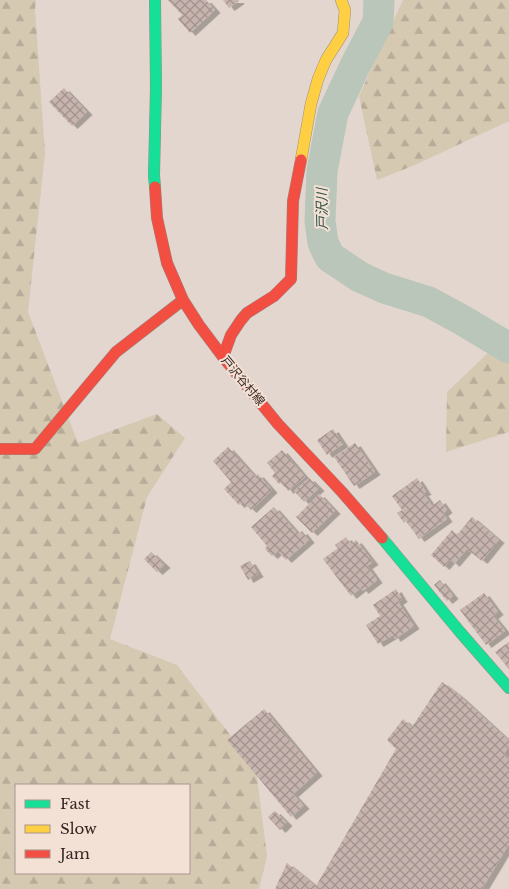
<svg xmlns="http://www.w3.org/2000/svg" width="509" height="889" viewBox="0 0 509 889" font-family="'Libre Baskerville','Noto Sans JP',serif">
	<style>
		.forest { fill: url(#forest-firs); fill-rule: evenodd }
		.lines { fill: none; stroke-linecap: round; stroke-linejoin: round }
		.river { stroke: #b9c6b9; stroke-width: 31 }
		.building { fill: url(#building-cross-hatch); filter: url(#shadow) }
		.fast-casing { stroke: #988c87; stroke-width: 12 }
		.slow-casing { stroke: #988c87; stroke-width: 12 }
		.jam-casing { stroke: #988c87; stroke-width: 12 }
		.fast { stroke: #16e098; stroke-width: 11 }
		.slow { stroke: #ffcf43; stroke-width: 11 }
		.jam { stroke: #f24e42; stroke-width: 11 }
		.labels { text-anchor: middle; stroke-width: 4; stroke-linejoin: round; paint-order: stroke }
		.street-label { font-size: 12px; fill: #372420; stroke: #f3e1d5 }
		.water-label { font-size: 14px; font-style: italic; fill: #305547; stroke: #f3e1d5 }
	</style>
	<defs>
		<pattern id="forest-firs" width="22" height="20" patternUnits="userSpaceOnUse" patternTransform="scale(1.25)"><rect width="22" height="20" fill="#d5c9b2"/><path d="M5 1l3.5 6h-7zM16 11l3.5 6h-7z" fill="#b7ac99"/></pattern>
		<pattern id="building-cross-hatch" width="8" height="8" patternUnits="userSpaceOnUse" patternTransform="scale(1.25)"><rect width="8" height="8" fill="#c7b4af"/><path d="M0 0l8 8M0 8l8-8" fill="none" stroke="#a2928e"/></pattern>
		<filter id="shadow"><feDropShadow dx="5.5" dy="3" stdDeviation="0" flood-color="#0004"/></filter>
	</defs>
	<rect width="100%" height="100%" fill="#e3d6ce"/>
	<path class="forest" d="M0,0H36L35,9L45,153L28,312L78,443L157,414L185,438L147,497L110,639L177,665L256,769L267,856L259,889H0ZM16,785H189V873H16Z
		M403,0H509V122H507L415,165L377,180L359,96Z
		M509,333V432L446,452L447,392Z"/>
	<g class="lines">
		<path class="river" d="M379,0L378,22L355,66L333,113L322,171L320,221L323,243L330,257L360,277L384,288L429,302L462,320L509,348"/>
	</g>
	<path class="building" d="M168,0H206L215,10L190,33L178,19L182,15Z
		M223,0H238L239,1L229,8Z
		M64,88L87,112L72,126L49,102Z
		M333,429L343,444L327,455L317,440Z
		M355,443L375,472L354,486L334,457Z
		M228,447L255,477L258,474L272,490L251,510L243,502L239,505L224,489L231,482L213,461Z
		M282,450L305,477L288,491L281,482L279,484L272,476L275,473L267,463Z
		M309,478L319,488L304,502L294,491Z
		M417,478L426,492L423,493L432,506L440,500L447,510L443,513L447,519L419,539L406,521L404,523L397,513L402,510L392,496Z
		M319,494L335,511L312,533L296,517Z
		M274,507L298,534L302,531L309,540L286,560L278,551L272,556L265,549L267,546L251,527Z
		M472,517L499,540L482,561L467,549L454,564L450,560L444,567L431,555L452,530L457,535Z
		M346,537L351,544L356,540L373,562L367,566L377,580L363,591L361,588L351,596L323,559L338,548L335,545Z
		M151,552L165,565L157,572L144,559Z
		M250,561L258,574L248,580L240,566Z
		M440,580L453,596L447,601L434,585Z
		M396,589L402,599L398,602L414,626L395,639L393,635L378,644L366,625L380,616L373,605Z
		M484,593L498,612L493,616L505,631L486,645L460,610Z
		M509,642V669L495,652Z
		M442,682L460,696L509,741V746L503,755L509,759V844L482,889H275L287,863L316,886L396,749L387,740L403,719L412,727Z
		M264,709L317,773L293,794L304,806L291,817L227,740Z
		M275,811L287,823L280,830L268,817Z"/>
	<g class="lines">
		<g class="fast-casing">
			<path id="fast" d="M155,187L154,175L156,87L155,0
				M382,538L460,632L509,688"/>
		</g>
		<g class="slow-casing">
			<path id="slow" d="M301,160L311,104L318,79L326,60L343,33L345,10L341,0"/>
		</g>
		<g class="jam-casing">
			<path id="jam" d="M155,187L157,218L167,263L183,300L199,325L223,357L278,424L342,492L382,538
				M223,357L231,335L241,320L247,313L274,296L291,279L293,201L301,160
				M0,449H35L116,352L183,300"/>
		</g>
		<use href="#fast" class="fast"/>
		<use href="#slow" class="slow"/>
		<use href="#jam" class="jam"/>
	</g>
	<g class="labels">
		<g class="street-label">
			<text transform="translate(243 381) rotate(50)" y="4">戸沢谷村線</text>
		</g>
		<g class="water-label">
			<text transform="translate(322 209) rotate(-91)" y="5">戸沢川</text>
		</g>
	</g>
	<rect x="15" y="784" width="175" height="90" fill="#f3e1d5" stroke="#a8958d"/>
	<rect x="25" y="800" width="25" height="8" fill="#16e098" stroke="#a8958d"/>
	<text x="60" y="809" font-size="15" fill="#372420">Fast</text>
	<rect x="25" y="825" width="25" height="8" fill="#ffcf43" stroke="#a8958d"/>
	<text x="60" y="834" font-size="15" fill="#372420">Slow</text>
	<rect x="25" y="850" width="25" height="8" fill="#f24e42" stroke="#a8958d"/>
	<text x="60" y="859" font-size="15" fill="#372420">Jam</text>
</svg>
